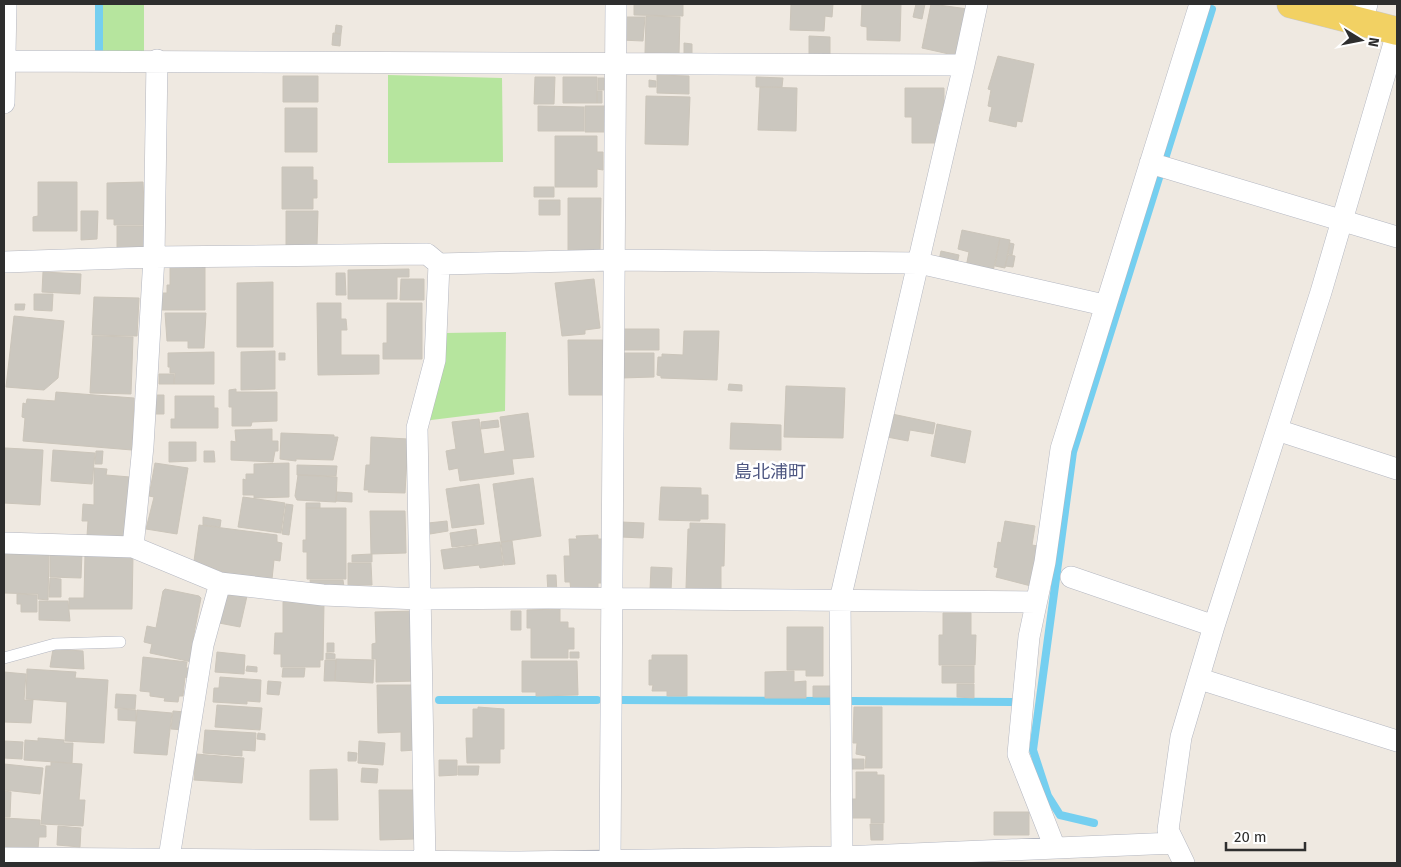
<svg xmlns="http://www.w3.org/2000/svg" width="1401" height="867" viewBox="0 0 1401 867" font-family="'Fira Sans','Noto Sans JP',sans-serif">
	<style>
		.green { fill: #b6e59e }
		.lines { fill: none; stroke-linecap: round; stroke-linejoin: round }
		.stream { stroke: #75cff0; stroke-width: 8 }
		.building { fill: #cbc7bf; stroke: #cbc5ba }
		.lane-casing { stroke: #b4b7c1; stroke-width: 12 }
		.street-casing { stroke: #b4b7c1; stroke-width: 22 }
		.primary-casing { stroke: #c9c9c9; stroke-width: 29 }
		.lane { stroke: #fff; stroke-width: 11 }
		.street { stroke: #fff; stroke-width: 21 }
		.primary { stroke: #f2d163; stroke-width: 28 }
		.labels { text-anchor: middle; stroke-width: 5; stroke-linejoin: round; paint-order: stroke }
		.quarter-label { font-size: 18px; fill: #4d5680; stroke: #fff }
	</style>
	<rect width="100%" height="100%" fill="#efe9e1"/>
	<path class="green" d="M103,4H144V52L102,51Z
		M388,75L502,78L503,162L388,163Z
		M506,332L505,411L423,421L445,333Z"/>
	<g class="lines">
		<path class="stream" d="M99,50V4
			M439,700H597
			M620,700L831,701
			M851,701L1013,702
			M1094,823L1060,815L1048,796L1033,750L1073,452L1212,9"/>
	</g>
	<path class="building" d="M634,4H683V16L634,15Z
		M791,4H833L832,17L825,16L824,31L790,30Z
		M862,4H901L900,41L867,40V27L861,26Z
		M916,4H925L922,19L913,17Z
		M931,4L968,9L958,56L922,48Z
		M646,16L680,17L679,54L645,53Z
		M622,17H645L643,41L621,40Z
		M336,25L342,26L341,34L335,33Z
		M333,33L341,34L340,46L332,45Z
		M809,36L830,37V57L809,56Z
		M684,43L692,44V55H684Z
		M998,56L1034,64L1022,122L1017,121L1016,127L989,121L992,107L988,106L991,90L988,89Z
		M657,75L689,76V94L657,93Z
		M283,76H318V102H283Z
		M535,77H555L554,104H534Z
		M563,77H597V103H563Z
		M756,77L783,78L782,87H756Z
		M598,78H604V90H598Z
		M649,80L656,81V87H649Z
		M760,87L797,88L796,131L758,130Z
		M905,88H944V110H941V124H938L937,143H912V117H905Z
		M597,91H602V103H597Z
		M646,96L690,97L688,145L645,144Z
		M538,106L584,107V131H538Z
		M585,106H606V132H585Z
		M285,108H317V152H285Z
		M555,136H597V152H603V170L597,169V187H555Z
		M282,167H313V180H317V198H313V209H282Z
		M38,182H77V231H33V217L38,216Z
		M143,182L145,225H114V219H107V183Z
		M534,187H554V197H534Z
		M568,198H601L600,252H568Z
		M539,200H560V215H539Z
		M81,211H98L97,239L81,240Z
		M286,211H318L317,245H286Z
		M117,226H145L146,249H117Z
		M962,230L1000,238L993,272L966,267L969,252L958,249Z
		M1000,238L1010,240L1005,268L995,266Z
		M1010,243L1014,244L1012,255L1008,254Z
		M941,251L959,255L957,264L939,260Z
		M1008,255L1015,256L1013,267L1005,266Z
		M170,267H205V310H159V293H167V285H170Z
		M409,269V277H397V299H348V270Z
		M43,272L81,274L80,294L42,292Z
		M336,273H345L346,295H336Z
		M401,279H424V300H400Z
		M594,279L600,328L585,330V334L562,336L555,283Z
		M273,282V347H237V283Z
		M34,294H53L52,311L34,310Z
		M94,297L139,298L137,336L92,335Z
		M317,303H341V319H346L347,330H341V355H379V374L318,375Z
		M387,303H422V359H383V343H387Z
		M15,304H25L24,310H15Z
		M165,313H206L204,348H188V341H167Z
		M14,316L64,321L58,378L44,390L6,387Z
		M622,329H659V350H622Z
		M684,331H719L717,380L661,378V376L657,375L658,357H662V354L683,355Z
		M93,336L133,337L131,394L90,393Z
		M568,340H603L604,395H569Z
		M275,351V389L241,390V352Z
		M214,352V384H174L175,373H170V367H168V353Z
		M279,353H285V360H279Z
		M624,353H654V377L621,378V361H624Z
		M159,374H174V384H159Z
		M729,384L742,385V391L728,390Z
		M786,386L845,388L843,438L784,437Z
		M236,389V392H277V421L252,422L251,426H232V407H229V390Z
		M56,392L134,398L132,450L23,441L25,418L22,417L23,403L26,404L27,399L55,401Z
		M153,395H164V414H153Z
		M175,396H214V408H218V428H171V419H175Z
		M528,413L534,457L512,459L514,474L460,481L458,468L449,470L446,451L456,449L452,422L479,419L484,454L505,451L500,417Z
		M892,414L935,423L933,434L910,430L908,441L887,437Z
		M498,420L499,427L481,429V422Z
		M731,423L781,425V450L730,449Z
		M937,424L971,431L965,463L931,456Z
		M272,429V441H278V451H275L273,462L231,460V441L236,442L235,430Z
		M281,433L334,435V437H338L333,460L296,459V461L280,459Z
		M371,437L408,439L405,493L368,492L369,490H364L366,465H370Z
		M169,442H196V461L169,462Z
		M5,448L43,450L40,505L4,503Z
		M53,450L95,453L92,484L51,481Z
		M96,451H103L102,464H95Z
		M204,451H214L215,462H204Z
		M155,463L188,468L177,534L146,529L154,497L149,496Z
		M289,463V497L254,498V495H243V479L246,480V474H254V464Z
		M297,465L337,466L336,476L297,475Z
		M94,468L107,469L106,475L130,477L126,538L87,536L88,521H82L83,504L94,505Z
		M298,475L337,477L336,502L297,500L295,496Z
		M533,478L541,536L501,542L493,484Z
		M479,484L484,524L452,528L446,489Z
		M661,487L701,488V495H708V519H700V521L659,520Z
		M337,492L352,493V502L336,501Z
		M243,497L285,503L281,533L238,527Z
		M306,503H320V508H306Z
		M286,504L293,505L289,535L282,534Z
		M306,508H346V579H307V552H303V540H306Z
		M370,511H405L406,553L371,554Z
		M203,517L221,520L220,527L203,525Z
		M447,521L448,531L430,534L428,523Z
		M1005,521L1035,526L1032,545L1038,546L1031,586L996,577L998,568L994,567L998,542L1001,543Z
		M621,522L644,523L643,538L621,537Z
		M690,523L725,524L724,566H721V589L686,588L688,529H690Z
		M199,525L277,535V542L282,543L280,561L274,560L272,579L226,573L194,561Z
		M476,529L478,544L452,547L450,533Z
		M598,535V539H602L604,583H598V591L571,592L570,582H565L564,556H570L569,539H577L576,536Z
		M512,541L515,564L504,565L501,542Z
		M500,542L503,565L480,568L479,565L444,569L441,550Z
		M4,551L49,552L48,600L38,599V594L4,593Z
		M50,552L82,553L81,578L50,577Z
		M85,554L133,555L132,609H69V598H84Z
		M372,554V562H352V555Z
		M348,563H371L372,585H348Z
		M651,567L672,568L671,591L650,590Z
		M547,575H556L557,594H548Z
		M50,578L61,579V597H49Z
		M310,580H343L344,587H311Z
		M165,589L199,596L201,598L193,639L196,640L192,662L150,653L152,644L144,642L147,626L156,628L163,591Z
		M226,592L247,596L240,627L219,623Z
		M17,594L37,595V612H21V604H17Z
		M39,601H68L70,621L39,620Z
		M283,602L324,603L323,660H320V667H281V654H274L275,633H283Z
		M560,609V622H568V628H574V649H568V658H531V628H527V610Z
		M416,611V681L376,682V659H372V644L376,643L375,612Z
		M511,611H521V630H511Z
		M943,613H971V635H976L975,665H939V635H943Z
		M787,627H823V676H806V670H787Z
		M327,643H334V652H327Z
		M53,649L83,651L84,669L50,667Z
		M217,652L245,655L244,674L215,672Z
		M570,652H579V658H570Z
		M326,653L335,654V659H326Z
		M652,655H687V696H667V691H652L653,685H649V660H652Z
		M143,657L187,662L186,668H191L189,678L185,677L183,696H179L178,702L164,701L165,698L150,696V692L140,691Z
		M336,659L374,660L373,683L335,681Z
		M325,660H336L335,681H324Z
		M522,661H577L578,695L536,696V692H522Z
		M247,666L257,667V672L246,671Z
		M942,666H974V683H942Z
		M283,668H305L304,677H282Z
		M27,669L76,672L75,678L108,680L104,743L65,741L67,702L26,699Z
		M794,671V682L806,681V698H765V672Z
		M4,672L26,674L24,700H33L31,723L4,722Z
		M220,677L261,680L260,702L247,701V704L213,702L214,688H219Z
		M268,681L281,682L279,695L267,694Z
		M957,684H974V698L957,697Z
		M377,685H416V750L401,751V732L378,733Z
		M813,686H832V697H813Z
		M116,694L136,695L135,709L115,708Z
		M217,705L262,708L260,730L215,727Z
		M478,707L504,709V749H500V763H467L466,738H473V709H478Z
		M854,707H882V768H865L866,756L856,754L857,743H853Z
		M118,709L136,710V721L118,720Z
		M137,710L172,713L167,755L134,753Z
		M173,711L185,712L184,730L171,729Z
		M205,730L256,733L255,751L242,750V756L203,753Z
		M258,733L265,734V740L257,739Z
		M38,738L64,740V743H73L72,763L24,760L25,740L38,741Z
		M5,741L23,742L22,759L4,758Z
		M359,741L385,743L383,765L358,763Z
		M348,752L357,753L356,761H348Z
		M196,754L244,758L242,783L194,780Z
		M851,759H864V769H851Z
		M439,760H457V775L439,776Z
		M51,762L82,764L79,800H85L83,826L41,824L46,766H51Z
		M4,764L43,768L40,794L4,790Z
		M458,766H479L478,775H458Z
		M362,768L378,769L377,783L361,782Z
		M337,769L338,820H310V770Z
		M856,772H877V775H884V823H871V818H852V799H856Z
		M379,790H414L415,839L380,840Z
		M4,791L11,792L10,817H4Z
		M994,812H1029V835H994Z
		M4,818L40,820V825L46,826V837H39L38,849L4,847Z
		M870,824H883V840H871Z
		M58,826L81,828L80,847L57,845Z"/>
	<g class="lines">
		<g class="lane-casing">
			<path id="lane" d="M4,658L55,644L120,642"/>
		</g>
		<g class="street-casing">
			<path id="street" d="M1362,23L1367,4
				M4,61L964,65
				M4,103L6,4
				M1150,163L1397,237
				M4,262L154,257L427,254L439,264L614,260L919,263L1104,305
				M1277,430L1397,469
				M4,543L133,547L220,583L323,595L419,599L548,598L1036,602
				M133,547L143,446L154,257L157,60
				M1071,577L1214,626
				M1200,679L1397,741
				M1055,848L1018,754L1029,637L1045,562L1061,449L1200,4
				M842,857L840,600L964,65L977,4
				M4,858L520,862L842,857L1174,843
				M169,858L203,645L220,583
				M610,860L616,4
				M425,863L417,428L435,360L439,264
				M1184,863L1168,830L1181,737L1214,626L1321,292L1397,33"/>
		</g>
		<g class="primary-casing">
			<path id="primary" d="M1291,4L1397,31"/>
		</g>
		<use href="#lane" class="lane"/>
		<use href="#street" class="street"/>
		<use href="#primary" class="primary"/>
	</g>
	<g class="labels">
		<g class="quarter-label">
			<text x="770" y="478">島北浦町</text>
		</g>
	</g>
	<rect width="1401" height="867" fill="none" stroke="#2e2e2e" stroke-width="10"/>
	<g transform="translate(1361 40) rotate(100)" stroke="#ffffff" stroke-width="4" paint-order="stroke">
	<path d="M0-4L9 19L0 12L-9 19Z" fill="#2e2e2e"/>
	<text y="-8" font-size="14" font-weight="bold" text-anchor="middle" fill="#2e2e2e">N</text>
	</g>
	<path d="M1226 842v8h79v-8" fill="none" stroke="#2e2e2e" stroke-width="2.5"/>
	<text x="1234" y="842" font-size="15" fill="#2e2e2e" stroke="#ffffff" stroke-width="4" paint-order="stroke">20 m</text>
</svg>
